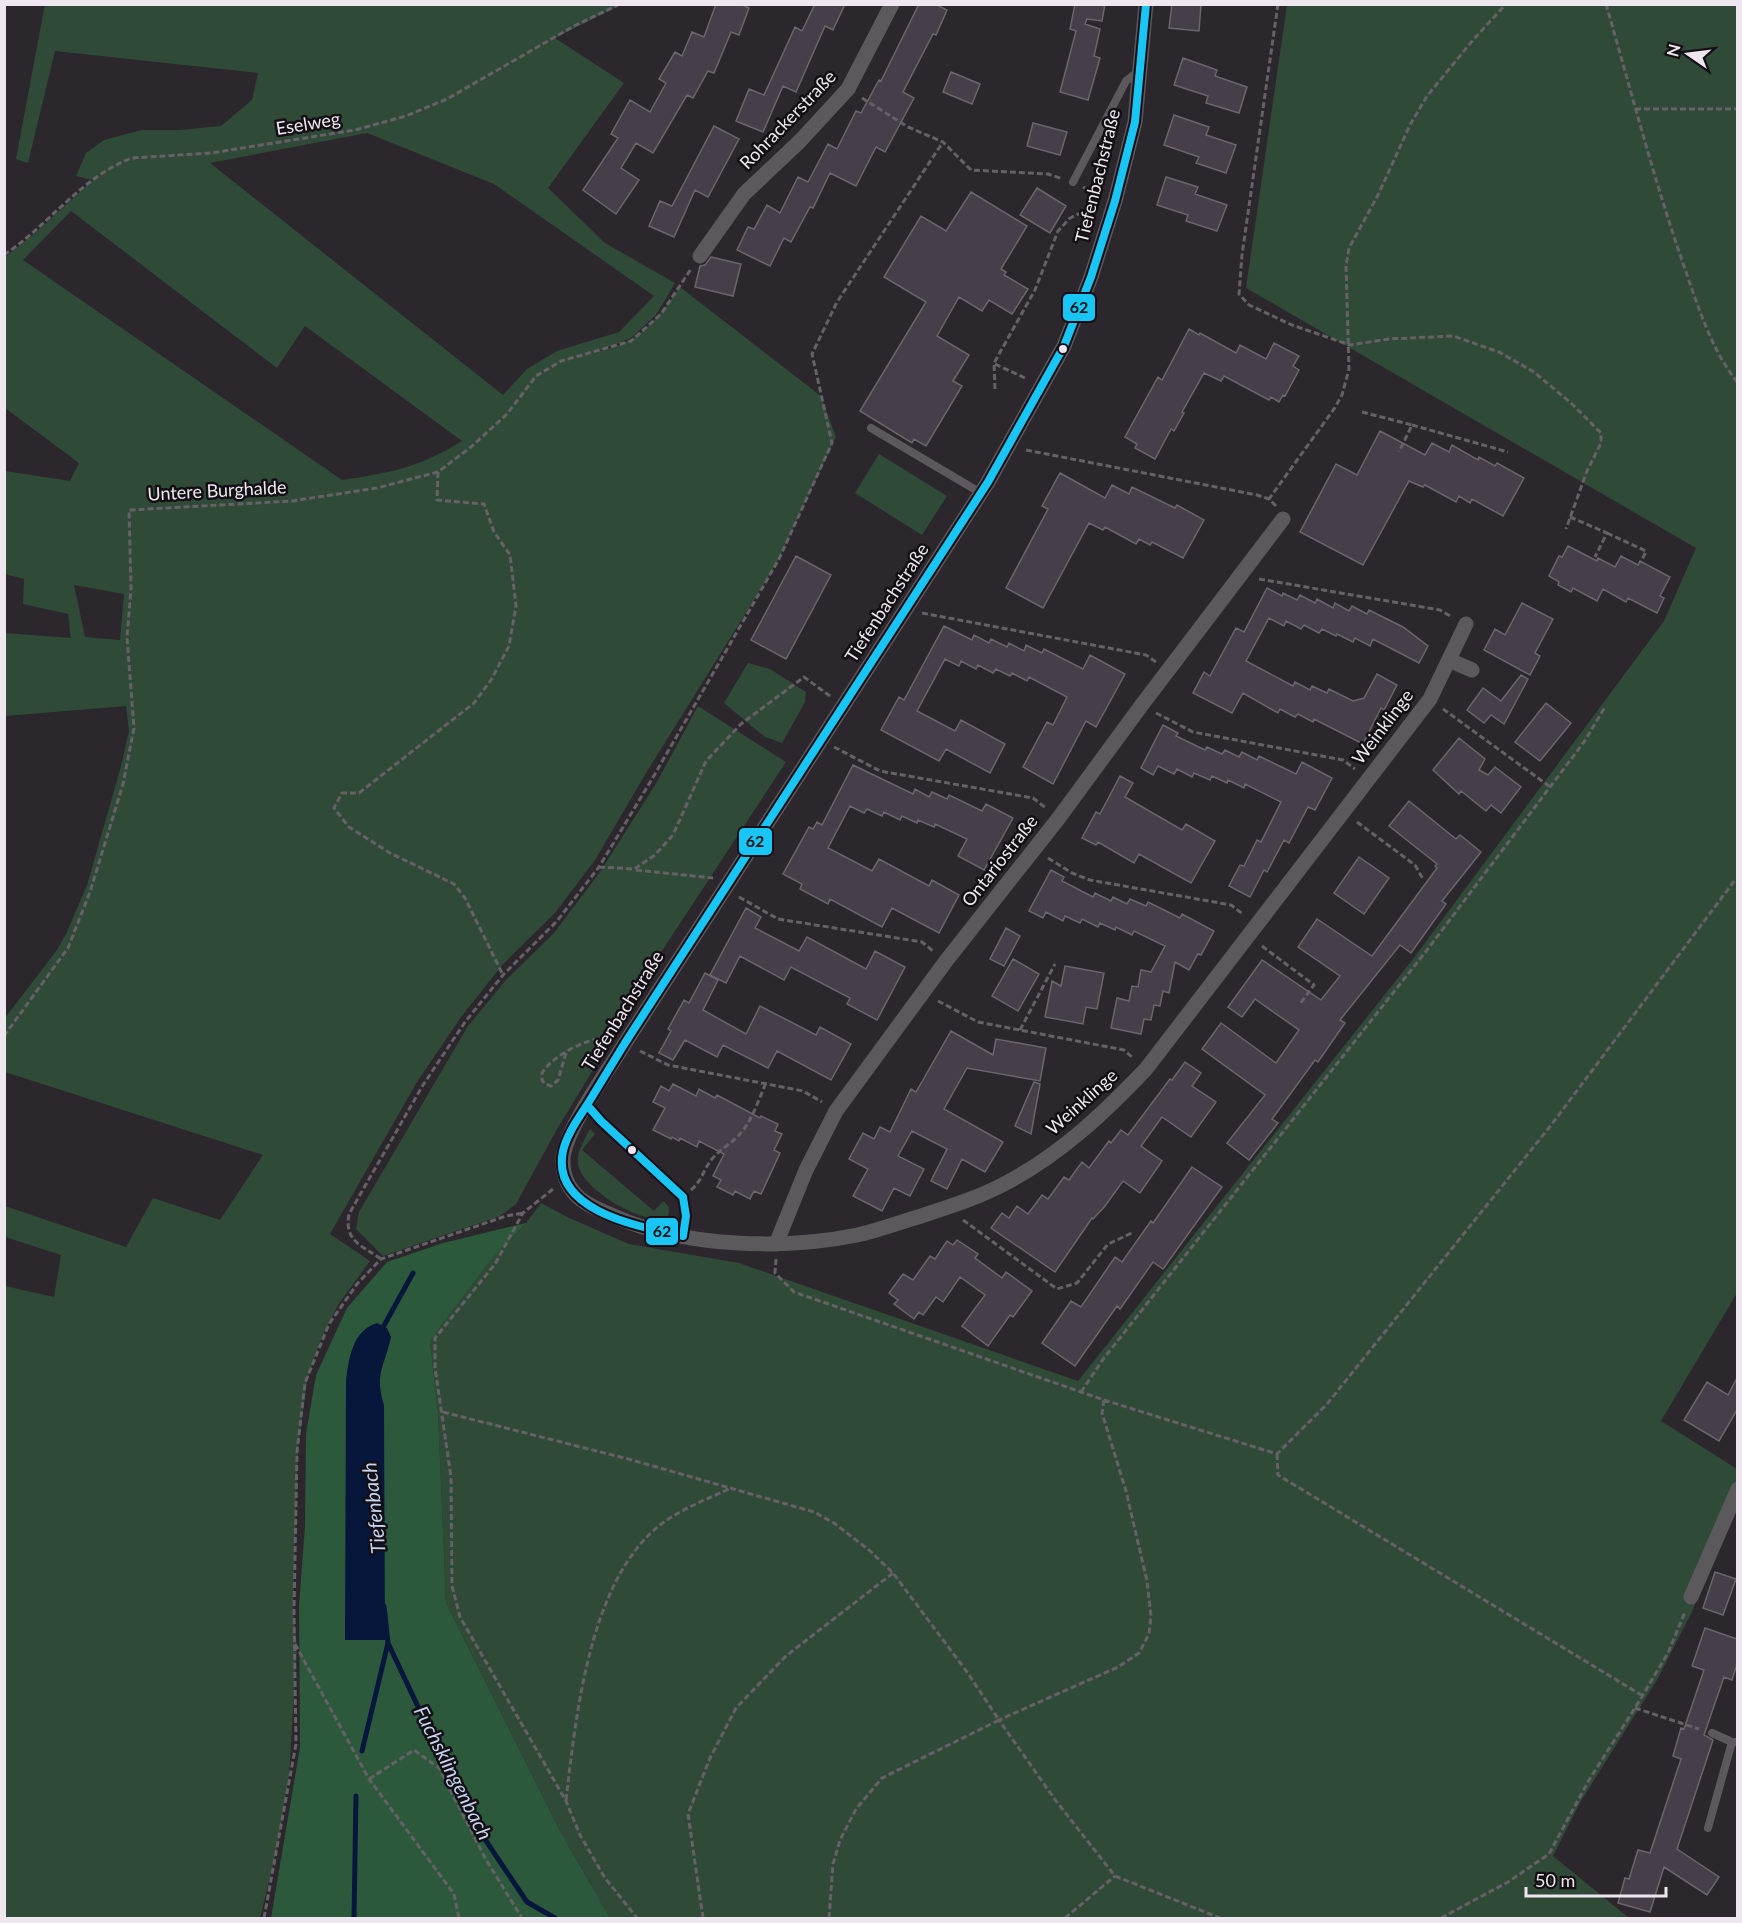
<svg xmlns="http://www.w3.org/2000/svg" width="1742" height="1923" viewBox="0 0 1742 1923" font-family="Lato,sans-serif">
	<style>
		.green { fill: #304a38; fill-rule: evenodd }
		.forest { fill: #2c593c }
		.water { fill: #07173b }
		.lines { fill: none; stroke-linecap: round; stroke-linejoin: round }
		.stream { stroke: #07173b; stroke-width: 5 }
		.building { fill: #463e48; stroke: #6a666b; stroke-width: 1.5 }
		.path { stroke: #656166; stroke-width: 3; stroke-dasharray: 6 3; stroke-linecap: butt }
		.lane { stroke: #5c595d; stroke-width: 8 }
		.street { stroke: #5c595d; stroke-width: 15 }
		.bus-1-casing { stroke: #130f14; stroke-width: 12 }
		.bus-1 { stroke: #18c5f4; stroke-width: 8 }
		.bus-dot { fill: #eee7ef; stroke: #130f14; stroke-width: 2 }
		.labels { text-anchor: middle; stroke-width: 5; stroke-linejoin: round; paint-order: stroke }
		.street-label { font-size: 18px; fill: #eee7ef; stroke: #130f14 }
		.water-label { font-size: 20px; font-style: italic; fill: #c4d4f1; stroke: #130f14 }
		.line-badge { stroke: #130f14; stroke-width: 2 }
		.pale-badge-label { font-size: 16px; text-anchor: middle; font-weight: bold; fill: #111 }
	</style>
	<rect width="100%" height="100%" fill="#2c272d"/>
	<path class="green" d="M45,4L620,5L555,38L624,83L548,188L605,243L675,283L656,315L631,338L597,352C640,342 655,322 680,287L821,396L836,437L777,563L646,773L595,860L555,913L503,964L461,1017L417,1082L330,1234L370,1261L338,1305L320,1341L307,1381L298,1447L293,1607L297,1647L289,1776L277,1849L260,1918H5V1286L54,1297L61,1255L5,1237V1206L126,1247L153,1198L220,1220L263,1155L5,1072V1018L57,950L67,932L87,885L120,770L129,731L126,706L5,716V633L71,638L68,614L23,604L24,579L5,574V471L70,481L79,463L5,408V257L33,235L93,180L76,176L86,153L104,140L142,130H180L221,126L252,100L258,73L55,51L28,163L16,159ZM367,133L494,184L654,296L619,332L557,351L527,369L503,395L210,163ZM71,211L277,368L305,326L462,441C420,467 390,473 342,480L23,260ZM74,585L124,594L120,640L85,637Z
		M1287,5H1737V1293L1661,1421L1737,1469V1500L1692,1612L1657,1680L1581,1801L1553,1856L1629,1918H610L560,1831L446,1603L438,1412L430,1341L489,1262L526,1223L541,1203L567,1217L629,1244L739,1263L1078,1381L1413,959L1664,621L1696,548L1246,288Z
		M879,454L947,496L922,535L855,493Z
		M748,663L770,669L806,692L805,702L782,743L765,737L724,703Z
		M698,706L786,762L610,1030L612,1039L557,1129L516,1204L500,1216L383,1256L356,1229L359,1212L468,1026L506,980L554,933L600,872L657,782Z
		M590,1129L595,1134L582,1150L654,1211L663,1201C669,1206 671,1209 667,1217C644,1226 587,1192 579,1168C574,1155 584,1141 590,1129Z"/>
	<path class="forest" d="M526,1223L489,1262L430,1341L438,1412L446,1603L560,1831L610,1918H271L300,1747L299,1606L305,1526L306,1434L316,1375L347,1308L387,1262L443,1243Z"/>
	<path class="water" d="M377,1323L387,1328L391,1337C385,1366 374,1373 384,1405L385,1640H345L346,1381C349,1358 352,1331 377,1323Z"/>
	<g class="lines">
		<path class="stream" d="M381,1331L413,1273
			M388,1643L470,1817L527,1902L555,1918
			M362,1751L388,1643L384,1606
			M354,1918L356,1796"/>
	</g>
	<path class="building" d="M716,4H741L749,8L739,35L731,32L714,73L708,71L693,98L687,95L653,153L636,143L621,168L639,180L616,214L583,190L618,138L611,134L630,100L650,112L666,83L659,79L675,52L682,56L692,32L704,37Z
		M815,4H845L833,30L825,26L796,92L783,86L763,132L736,121L749,89L764,95L795,27L802,31Z
		M919,4H935L947,10L936,35L933,34L903,92L914,98L885,152L876,147L856,186L830,173L813,208L810,207L791,242L784,238L770,266L737,250L748,227L754,229L767,205L780,213L798,177L808,182L828,144L837,149L856,111L861,113L879,80L881,81Z
		M1075,4H1105L1102,21L1087,19L1085,24L1100,29L1094,56L1100,58L1088,100L1060,92L1076,31L1070,29Z
		M1172,4H1201L1199,31L1169,28Z
		M1183,58L1217,70L1215,76L1247,87L1239,113L1206,103L1208,96L1174,85Z
		M951,72L980,84L972,104L943,92Z
		M1174,115L1209,127L1206,135L1236,145L1226,173L1196,163L1199,157L1164,145Z
		M1033,123L1067,132L1060,155L1027,146Z
		M714,126L739,139L708,197L695,190L674,237L649,226L660,201L672,206Z
		M1166,177L1198,187L1195,194L1227,205L1217,231L1186,221L1188,215L1157,205Z
		M1037,188L1066,206L1050,233L1020,215Z
		M971,192L1027,226L1001,269L1006,272L1004,275L1028,289L1012,314L989,300L982,311L959,297L937,336L969,355L953,381L962,386L926,446L914,439L912,443L860,411L926,302L884,277L921,216L946,231Z
		M711,257L741,264L733,296L695,287L700,266L705,265Z
		M1189,329L1199,335L1200,333L1236,353L1240,345L1266,359L1274,343L1299,356L1293,366L1299,370L1285,396L1283,395L1279,402L1271,397L1269,400L1224,376L1221,381L1204,373L1182,412L1184,413L1174,431L1171,429L1155,459L1135,448L1137,444L1125,437L1158,377L1162,380Z
		M1380,431L1425,455L1432,443L1449,452L1452,445L1478,460L1479,457L1495,466L1497,463L1524,478L1503,516L1472,499L1470,503L1459,496L1456,502L1425,485L1423,487L1409,481L1363,565L1300,532L1336,464L1357,475Z
		M1060,473L1105,498L1112,485L1129,494L1132,487L1175,508L1177,505L1204,520L1183,558L1152,542L1150,545L1139,539L1136,544L1105,527L1103,530L1089,523L1043,608L1006,588L1048,509L1042,506Z
		M1568,546L1597,561L1598,558L1615,567L1621,556L1638,565L1640,561L1670,577L1660,596L1664,598L1657,613L1628,598L1626,602L1603,589L1597,601L1573,588L1571,592L1558,585L1559,582L1549,576L1559,556L1562,557Z
		M796,556L831,575L786,659L751,640Z
		M1267,588L1282,596L1283,593L1297,600L1300,595L1315,603L1317,599L1333,608L1335,603L1349,611L1352,606L1367,614L1369,610L1403,627L1428,646L1419,663L1373,639L1370,646L1355,638L1353,642L1337,634L1336,636L1322,629L1319,633L1304,625L1301,629L1286,621L1284,626L1269,618L1246,661L1293,686L1295,682L1310,690L1312,686L1327,693L1329,689L1353,701L1364,698L1377,674L1397,685L1384,710L1381,708L1363,744L1314,719L1313,722L1298,714L1295,717L1280,709L1278,713L1243,693L1232,713L1193,693L1204,672L1210,676L1236,628L1244,632Z
		M1522,603L1553,619L1535,653L1540,656L1530,675L1484,650L1495,629L1505,635Z
		M944,626L972,640L974,635L989,643L991,639L1007,647L1009,643L1024,651L1026,645L1042,653L1044,649L1083,669L1090,655L1125,674L1096,727L1086,721L1053,784L1023,767L1047,722L1053,725L1067,697L1029,677L1027,681L1012,673L1010,676L996,669L993,673L978,665L976,669L961,661L959,666L945,659L917,711L955,731L961,720L1005,744L990,773L946,749L939,761L881,730L899,697L904,700Z
		M1521,675L1528,679L1504,724L1491,715L1484,723L1467,710L1483,688L1501,701Z
		M1546,703L1571,723L1540,761L1515,742Z
		M1163,725L1178,733L1176,736L1205,750L1207,747L1222,754L1225,750L1239,757L1242,752L1257,760L1259,756L1296,774L1302,762L1332,778L1315,810L1308,807L1289,843L1284,840L1267,872L1264,870L1250,897L1229,886L1240,865L1244,866L1257,840L1261,842L1281,802L1245,784L1244,788L1228,780L1227,783L1212,776L1210,780L1194,773L1192,777L1177,769L1174,774L1158,766L1153,775L1141,768Z
		M1459,738L1485,759L1479,770L1488,775L1495,767L1521,787L1501,813L1491,805L1486,811L1461,791L1459,794L1433,770Z
		M853,765L913,794L915,789L929,797L932,792L947,799L949,795L982,811L986,804L1013,818L984,870L958,856L967,839L935,824L934,827L918,820L917,823L902,816L900,820L884,812L882,816L867,809L864,813L850,806L828,848L872,871L879,859L929,886L932,880L959,895L939,933L892,908L882,927L830,899L828,904L800,889L802,884L783,874L809,827L813,829L817,822L822,825Z
		M1120,776L1133,783L1125,797L1182,830L1186,824L1215,841L1191,883L1139,854L1134,863L1098,842L1096,845L1082,838L1096,812L1100,814Z
		M1409,801L1456,839L1460,835L1481,852L1442,901L1446,904L1411,953L1400,945L1340,1020L1345,1023L1318,1062L1315,1060L1272,1119L1278,1123L1249,1160L1227,1143L1265,1095L1202,1049L1221,1023L1276,1063L1299,1030L1255,999L1242,1017L1228,1007L1262,960L1321,1000L1340,976L1298,947L1317,919L1372,956L1437,868L1435,866L1437,864L1389,826Z
		M1359,857L1389,878L1364,914L1334,893Z
		M1051,870L1064,877L1062,881L1093,897L1095,893L1111,901L1113,897L1127,904L1130,899L1146,906L1148,902L1180,918L1182,914L1214,931L1201,955L1198,954L1189,970L1175,962L1169,993L1163,991L1160,1006L1154,1005L1151,1020L1144,1019L1141,1034L1111,1028L1117,998L1129,1001L1132,986L1138,987L1141,970L1151,972L1165,946L1134,931L1132,935L1116,927L1115,930L1100,923L1098,927L1082,919L1080,923L1065,916L1063,921L1046,912L1043,918L1029,911Z
		M746,908L761,917L755,928L799,951L807,937L866,969L875,951L905,967L877,1020L847,1004L850,998L791,967L784,980L740,956L726,983L710,975Z
		M1006,928L1020,936L1004,966L990,959Z
		M1013,959L1039,974L1018,1011L992,996Z
		M1065,966L1104,973L1097,1009L1086,1007L1083,1024L1045,1017L1052,981L1061,986Z
		M705,973L718,980L703,1010L746,1034L760,1006L816,1035L820,1027L851,1044L831,1080L777,1051L768,1068L723,1045L717,1057L685,1040L673,1060L659,1053L671,1031L668,1029L684,1000L689,1003Z
		M951,1031L993,1055L996,1039L1046,1048L1040,1081L967,1068L944,1109L1003,1142L985,1172L962,1159L947,1189L931,1181L947,1149L912,1131L898,1156L924,1169L910,1196L894,1188L882,1211L853,1196L868,1169L849,1159L863,1133L874,1139L880,1127L890,1132L911,1089L916,1092Z
		M1185,1062L1201,1073L1192,1086L1216,1102L1191,1137L1162,1117L1141,1146L1162,1161L1140,1193L1123,1181L1105,1206L1093,1219L1092,1218L1055,1272L991,1228L1002,1213L1009,1218L1017,1206L1028,1214L1042,1195L1048,1199L1064,1177L1069,1180L1082,1162L1089,1168L1109,1141L1111,1143L1121,1130L1128,1135L1170,1079L1172,1080Z
		M1034,1082L1040,1084L1031,1134L1015,1126Z
		M673,1084L696,1096L699,1089L715,1098L717,1095L760,1118L761,1116L778,1124L775,1131L782,1134L774,1150L780,1153L761,1194L754,1191L750,1199L735,1191L733,1195L717,1187L721,1180L713,1176L724,1154L699,1141L697,1147L680,1138L679,1141L672,1137L671,1139L653,1130L665,1108L653,1102L661,1086L669,1091Z
		M1192,1167L1222,1187L1163,1269L1153,1262L1120,1309L1117,1306L1075,1366L1042,1343L1071,1301L1081,1307L1115,1257L1122,1262L1151,1221L1153,1223Z
		M957,1240L978,1254L975,1258L1002,1278L1006,1272L1032,1291L1013,1317L1010,1315L988,1346L962,1326L985,1295L960,1277L943,1302L936,1297L923,1315L919,1312L914,1319L894,1304L898,1300L889,1293L903,1274L913,1280L930,1256L935,1259L947,1241L953,1245Z
		M1737,1378V1410L1719,1441L1684,1420L1707,1382L1728,1395Z
		M1715,1572L1736,1579L1723,1615L1703,1608Z
		M1705,1628L1737,1639V1664L1732,1680L1724,1677L1704,1735L1713,1740L1677,1849L1719,1877L1707,1895L1664,1867L1650,1912L1618,1903L1625,1878L1629,1879L1638,1850L1650,1853L1681,1759L1673,1756L1681,1728L1684,1729L1704,1670L1692,1666Z"/>
	<g class="lines">
		<path class="path" d="M1278,4L1242,255L1239,294L1249,305L1292,325L1350,345L1389,339L1453,336L1499,352L1534,372L1572,404L1601,433V443L1587,471L1566,529
			M1606,4C1632,94 1655,184 1686,272C1699,309 1712,351 1738,383
			M862,98L908,127L943,142L971,170L1048,174L1063,179
			M1635,109H1738
			M1083,187L1100,197
			M4,255C49,225 81,177 132,158L211,153L355,130L406,116L447,99L574,26L620,4
			M995,364L1027,379
			M995,389L994,363L1035,290L1058,231L1070,218L1096,206
			M1362,412L1412,425L1399,452
			M1412,425L1508,452
			M1026,450L1257,495L1269,499
			M438,472L437,500L484,504L494,532L510,555L516,606L509,646L491,680L474,703L359,793H342L334,808L349,827L390,853L454,884L465,898L503,975
			M1276,506L1269,499L1334,409L1342,395L1349,369L1346,266L1349,248L1378,195L1410,125L1427,96L1473,40L1506,4
			M1570,517L1607,533L1595,557
			M1607,533L1646,551L1642,560
			M1259,579L1440,610L1452,617
			M922,613L1146,655L1156,662
			M1443,709L1549,786
			M1156,713L1193,732L1343,760L1355,769
			M834,747L880,771L1033,798L1047,809
			M1357,822L1415,865L1423,879
			M1048,858L1072,873L1090,880L1231,905L1244,915
			M599,867L634,869L655,855L673,835L706,761L741,724L804,677L830,696
			M636,870L713,878
			M739,897L778,919L922,942L933,951
			M1262,946L1314,985L1300,1004
			M938,1001L978,1022L1124,1050L1133,1058
			M1020,1030L1055,964
			M4,1036L68,948L90,892L123,784L134,728L127,638L131,588L129,510L292,501L377,488L438,472L471,447L507,414L536,376L561,361L631,341L661,314L691,269
			M640,1051L668,1065L803,1091L822,1102
			M566,1053L558,1080L551,1086L545,1084L542,1080V1073C553,1055 588,1037 609,1038
			M553,1189L523,1213L495,1264L435,1338V1368L451,1477L452,1586L460,1617L566,1801L580,1835L605,1878L637,1918
			M691,1190C700,1183 703,1172 709,1163C716,1152 728,1146 737,1137C751,1124 758,1101 766,1083
			M963,1220L1057,1289L1077,1283L1108,1244L1134,1232
			M381,1259C361,1245 344,1241 349,1214L423,1085L465,1022L503,975L557,921L599,867L652,779L779,559L832,443L812,354L837,302L943,142
			M776,1259L775,1273L794,1292L1104,1400L1277,1454L1327,1404L1552,1124L1735,880H1738
			M1081,1392L1104,1358L1427,950L1584,742L1605,707
			M1104,1400L1102,1413L1126,1491L1147,1581L1151,1616L1149,1634L1139,1653L1118,1667L999,1720L1056,1801L1115,1876L1220,1918
			M443,1412L632,1460L814,1512L834,1523L869,1550L893,1573L967,1672L999,1720L882,1778L856,1809L840,1840L833,1864L829,1918
			M1277,1454L1278,1475L1643,1696
			M295,1644L369,1779L454,1894L459,1918
			M1635,1708L1699,1729
			M369,1779L414,1750L439,1768L485,1858L522,1918
			M566,1800C576,1716 589,1581 660,1525C681,1509 705,1500 729,1489
			M264,1918L296,1744L294,1610L297,1452L305,1383L329,1324L357,1284L381,1259L506,1216L523,1213
			M703,1918L688,1814L710,1758L736,1708L786,1656L893,1573
			M1065,1918L1115,1876
			M1441,1918L1508,1882L1549,1854L1589,1780L1635,1708L1668,1653L1685,1612"/>
		<path class="lane" d="M1073,182L1126,81L1139,71
			M871,428L981,493
			M587,1105L601,1121L683,1197L686,1216L683,1236
			M1712,1733L1732,1742
			M1708,1828L1732,1742H1738"/>
		<path class="street" d="M1146,4L1135,122L1115,201L1091,277L1064,346L988,482L625,1043C609,1070 561,1134 563,1163C564,1196 590,1207 616,1217C684,1247 785,1250 857,1235C877,1231 897,1223 918,1217C948,1207 978,1198 1006,1183C1061,1154 1104,1113 1146,1069L1430,699L1466,624
			M700,256L744,194L800,141L848,89L892,4
			M1449,660L1472,670
			M776,1244L806,1170L836,1111L946,961L1058,819L1141,706L1283,519
			M1691,1597L1738,1489"/>
		<g class="bus-1-casing">
			<path id="bus-1" d="M587,1105L601,1121L683,1197L686,1216L683,1236C642,1227 550,1212 563,1151C567,1134 578,1119 587,1105Z
				M587,1105L625,1043L988,482L1064,346L1091,277L1115,201L1135,122L1146,4"/>
		</g>
		<use href="#bus-1" class="bus-1"/>
	</g>
	<g class="bus-dot">
		<circle cx="1063" cy="349" r="5"/>
		<circle cx="632" cy="1150" r="5"/>
	</g>
	<g class="labels">
		<g class="street-label">
			<text transform="translate(788 120) rotate(-46)" y="6">Rohrackerstraße</text>
			<text transform="translate(308 124) rotate(-9)" y="6">Eselweg</text>
			<text transform="translate(1098 176) rotate(-76)" y="6">Tiefenbachstraße</text>
			<text transform="translate(217 491) rotate(-3)" y="6">Untere Burghalde</text>
			<text transform="translate(887 603) rotate(-57)" y="6">Tiefenbachstraße</text>
			<text transform="translate(1383 727) rotate(-53)" y="6">Weinklinge</text>
			<text transform="translate(1000 861) rotate(-52)" y="6">Ontariostraße</text>
			<text transform="translate(623 1011) rotate(-58)" y="6">Tiefenbachstraße</text>
			<text transform="translate(1082 1102) rotate(-42)" y="6">Weinklinge</text>
		</g>
		<g class="water-label">
			<text transform="translate(374 1508) rotate(-96)" y="7">Tiefenbach</text>
			<text transform="translate(453 1773) rotate(63)" y="7">Fuchsklingenbach</text>
		</g>
	</g>
	<g class="line-badge">
		<rect x="1062" y="293" width="34" height="29" rx="6" fill="#18c5f4"/>
		<rect x="738" y="827" width="35" height="29" rx="6" fill="#18c5f4"/>
		<rect x="645" y="1217" width="34" height="29" rx="6" fill="#18c5f4"/>
	</g>
	<g class="pale-badge-label">
		<text x="1079" y="313">62</text>
		<text x="755" y="847">62</text>
		<text x="662" y="1237">62</text>
	</g>
	<rect width="1742" height="1923" fill="none" stroke="#eee7ef" stroke-width="12"/>
	<g transform="translate(1688 54) rotate(284)" stroke="#130f14" stroke-width="4.5" paint-order="stroke">
	<path d="M0-4.5L10 22L0 15L-10 22Z" fill="#eee7ef"/>
	<text y="-9" font-size="16" font-weight="bold" text-anchor="middle" fill="#eee7ef">N</text>
	</g>
	<path d="M1526 1887v9h140v-9" fill="none" stroke="#eee7ef" stroke-width="3"/>
	<text x="1535" y="1887" font-size="18" fill="#eee7ef" stroke="#130f14" stroke-width="4.5" paint-order="stroke">50 m</text>
</svg>
